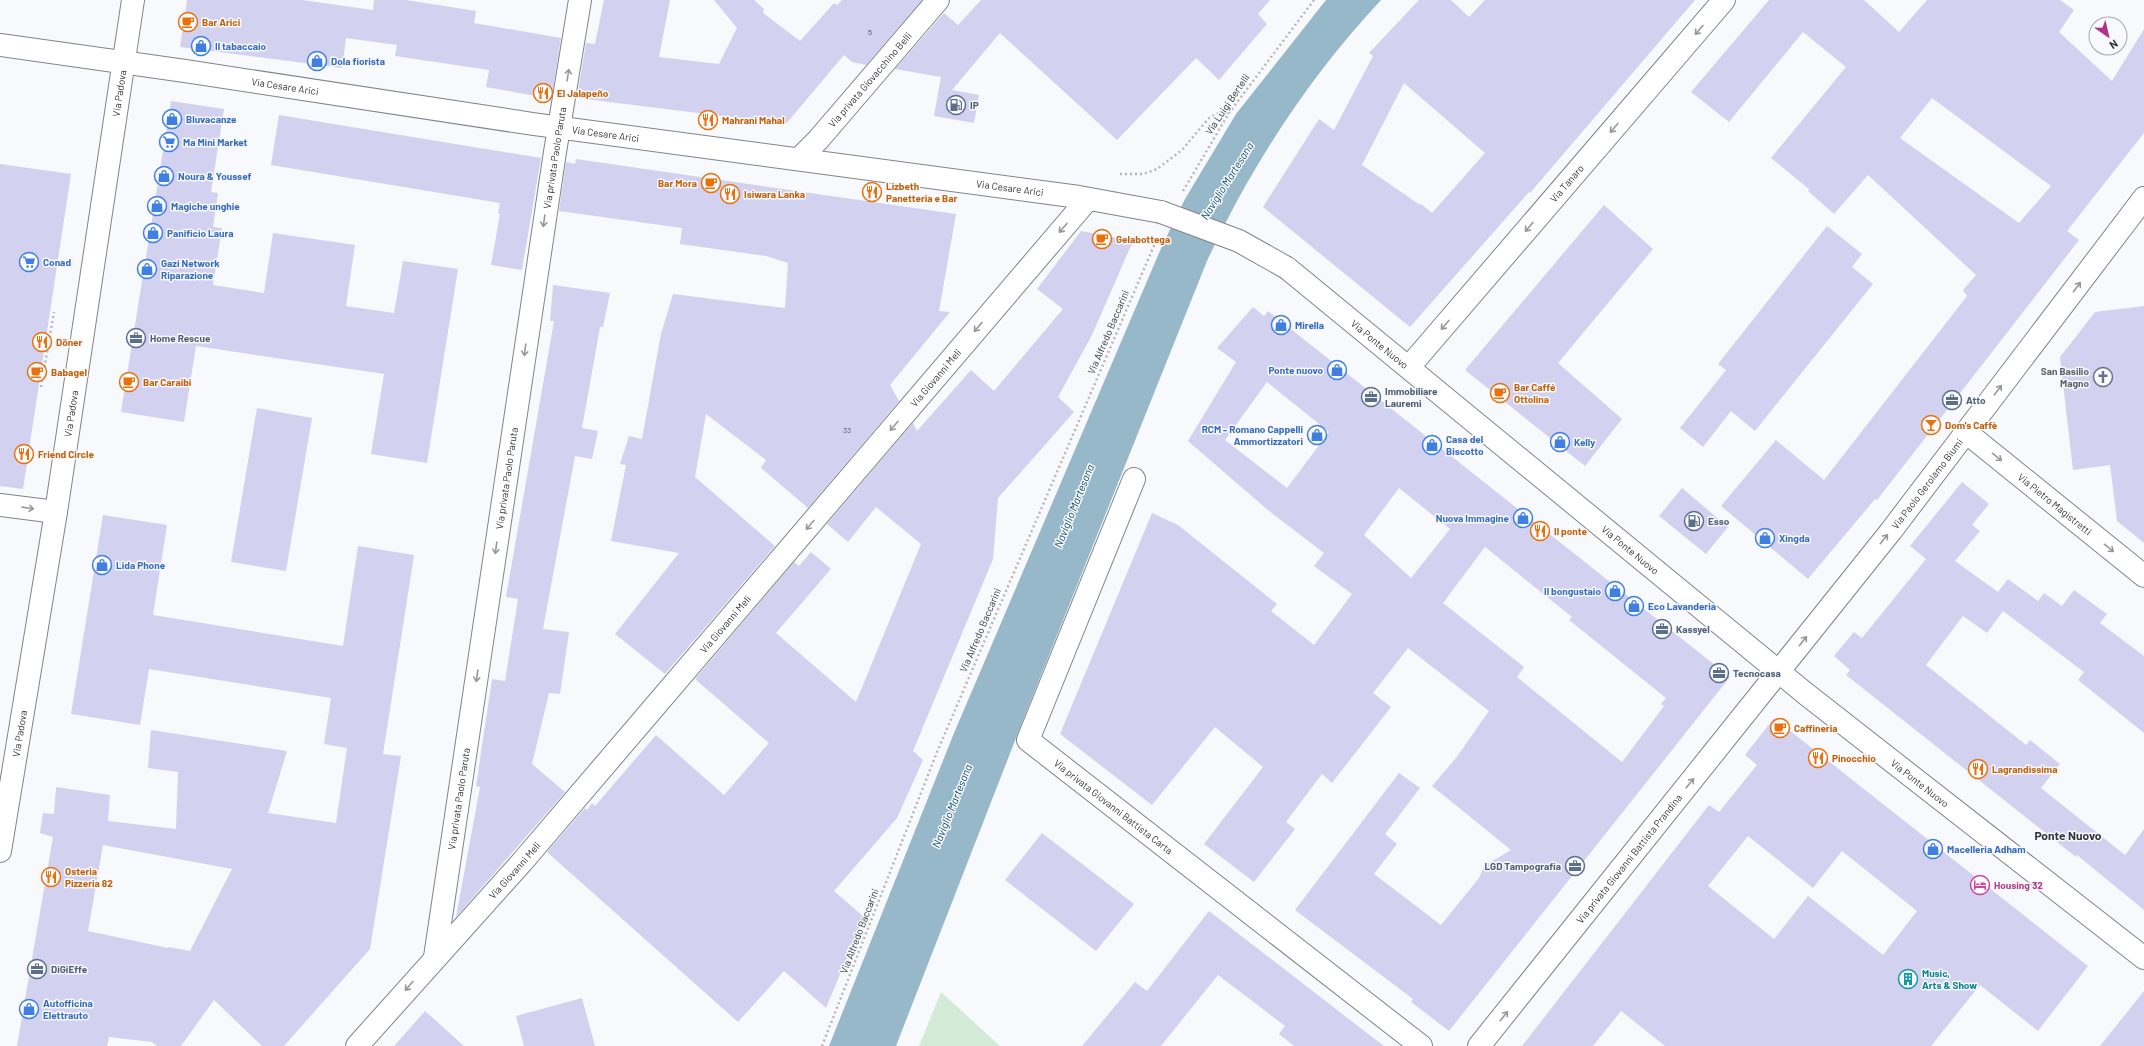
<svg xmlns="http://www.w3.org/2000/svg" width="2144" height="1046" viewBox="0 0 2144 1046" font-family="Barlow,sans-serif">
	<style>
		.green { fill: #d3ead6 }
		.water { fill: #97b8c8 }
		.building { fill: #d2d1ef; fill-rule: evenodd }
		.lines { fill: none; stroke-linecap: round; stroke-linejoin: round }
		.minor-casing { stroke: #81838d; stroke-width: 24 }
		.path { stroke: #b6b7bb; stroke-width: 2.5; stroke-dasharray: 2 3; stroke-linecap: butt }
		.minor { stroke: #fff; stroke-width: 22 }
		.minor-bridge-casing { stroke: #81838d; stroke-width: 24; stroke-linecap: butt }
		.minor-bridge { stroke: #fff; stroke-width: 22 }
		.oneway { stroke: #98989b }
		.labels { text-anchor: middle; stroke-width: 3; stroke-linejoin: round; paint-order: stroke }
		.number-label { font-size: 8px; fill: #595a65 }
		.food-label { font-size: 10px; font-weight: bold; fill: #c56008; stroke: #f8f9fd; text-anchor: start }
		.shop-label { font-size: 10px; font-weight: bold; fill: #366cbe; stroke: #f8f9fd; text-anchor: start }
		.street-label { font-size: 10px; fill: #313237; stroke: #f8f9fd }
		.service-label { font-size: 10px; font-weight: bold; fill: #4e5e75; stroke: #f8f9fd; text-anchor: start }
		.worship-label { font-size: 10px; font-weight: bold; fill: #5b616d; stroke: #f8f9fd; text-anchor: end }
		.hotel-label { font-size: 10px; font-weight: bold; fill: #b23c85; stroke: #f8f9fd; text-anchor: start }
		.culture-label { font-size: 10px; font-weight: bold; fill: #0d838f; stroke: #f8f9fd; text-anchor: start }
		.water-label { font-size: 11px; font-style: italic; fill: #0a4c63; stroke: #f8f9fd }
		.quarter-label { font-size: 12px; font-weight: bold; fill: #33343d; stroke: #f8f9fd }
	</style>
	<rect width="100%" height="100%" fill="#f8f9fd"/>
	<path class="green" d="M941,992L1000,1046H919Z"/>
	<path class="water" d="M1326,0H1381C1309,77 1251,166 1207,261L1025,715L896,1046H829L954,733L1162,246L1185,199L1236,114Z"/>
	<path class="building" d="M187,0H302L373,10L374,0H406L476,11L474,23L561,38L552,95H548L547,98L486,87L489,70L395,56L397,45L346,38L342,68L180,47Z
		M604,0H670L659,57L719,64L737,28L714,0H754L764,9L763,13L800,41L834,3L837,5L842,0H922L866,65L852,62L844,55L786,124L577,98L586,43L595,44Z
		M981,0H1270L1258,14L1267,24L1219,80L1196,58L1117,140L1000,33L952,90L979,95L974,123L934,116L941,77L895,69L944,13L958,25Z
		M1419,0H1451L1469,17L1485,0H1695L1530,193L1529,192L1410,327L1263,207L1319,119L1334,130L1373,56L1369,53ZM1404,83L1485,153L1432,213L1421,204L1420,205L1362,165Z
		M1769,0H1864L1899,32L1927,0H2060L2074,10L2059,32L2112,81L2144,29V133L2067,231L2079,240L1877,500L1875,499L1808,579L1721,506L1776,440L1824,480L1967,296L1963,290L1976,275L1868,175L1834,214L1808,191L1809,189L1771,158L1846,67L1803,32L1729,122L1691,92ZM1932,98L2051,186L2019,223L1900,138Z
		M171,101L224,109L211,192L218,193L213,227L222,228L213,285L264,293L273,233L355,245L346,306L394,313L403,261L458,269L427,463L371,454L384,374L196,346L184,422L121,412Z
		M279,115L541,158L522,270L491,265L500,214L498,213L500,203L271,165Z
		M576,159L956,214L939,311L950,312L890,385L899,401L808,508L761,468L766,460L706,414L695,477L775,546L665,674L615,634L679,553L611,541L626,465L620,464L629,436L642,439L661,334L673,294L785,308L788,263L766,256L680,244L682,228L559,211L566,162L575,164Z
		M0,164L71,174L23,489L0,486Z
		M1604,205L1653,249L1558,363L1622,419L1585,466L1465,370Z
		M1827,226L1862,254L1852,267L1873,284L1755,431L1731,411L1703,447L1680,428L1726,370L1718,364Z
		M1081,231L1133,241L1092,335L1058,397L1074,412L998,498L993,559L913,751L923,760L897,818L834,891L864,917L826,1008L784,971L738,1022L547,852L585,808L587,810L592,803L595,806L656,735L724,795L769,743L695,679L794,562L799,566L811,552L831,569L776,633L856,702L921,544L876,507L848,542L827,524L913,423L917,431L971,370L994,391L1063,309L1037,289Z
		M553,285L610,293L603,327H600L582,428L598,431L592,459L575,456L543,629L569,632L560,694L549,693L532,764L565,792L456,917L480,787L476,786L492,679L505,681L518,599L506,597L554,321H550Z
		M2144,306V543L2117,521L2110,465L2073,470L2060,357L2095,312Z
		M1253,307L1264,316L1268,311L1730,677L1449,1031L1411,1002L1413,999L1295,910L1399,773L1420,788L1385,834L1397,844L1374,874L1441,925L1479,878L1484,866L1511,850L1432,786L1456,758L1489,711L1408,648L1373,693L1391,707L1332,783L1322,774L1286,822L1295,829L1254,882L1204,844L1263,767L1215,727L1152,805L1060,734L1152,513L1178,525L1277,604L1271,611L1314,645L1352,594L1314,566L1324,553L1269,511L1188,441L1236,362L1217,348ZM1267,382L1329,432L1287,488L1225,440ZM1399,488L1450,529L1411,578L1364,535ZM1485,547L1572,617L1569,620L1666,698L1661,704L1664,706L1622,762L1517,677L1524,667L1443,603Z
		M257,408L312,418L286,571L231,562Z
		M1962,482L1989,504L1972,525L1980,531L1955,561L1998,592L2008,579L2038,601L2044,593L2062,606L2074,590L2107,614L2100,623L2144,656V733L2078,680L2084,672L2003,611L1987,633L1963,616L1926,665L2026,745L2030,740L2060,764L2041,788L2125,855L2144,829V910L2077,855L2076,857L1846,675L1850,670L1834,656L1854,632L1862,638L1926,559L1910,546Z
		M1682,488L1728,527L1706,554L1659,516Z
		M103,515L167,525L153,615L343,646L358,546L414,555L383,754L401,756L370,949L284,1046H262L214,1000L181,1046H157L152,1042L109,1037L107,1046H17L53,837L40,833L43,813L54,814L56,787L110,795L108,821L176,829L178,772L148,768L151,730L287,751L268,813L336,823L347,748L324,744L331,698L149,669L140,725L71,714ZM103,845L232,869L190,951L169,947L168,948L88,931Z
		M1774,718L2088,966L2038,1031L1980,985L1931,1046H1665L1621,1011L1593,1046H1522L1709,805L1719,812L1757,765L1745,755ZM1748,836L1813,888L1842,851L1917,911L1883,955L1808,896L1774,939L1708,886Z
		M1042,833L1134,904L1096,951L1005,880Z
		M1209,911L1354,1023L1384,1046H1294L1279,1034L1285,1026L1218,975L1161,1046H1082L1135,982L1147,991Z
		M2144,991V1046H2100Z
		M582,998L595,1046H524L516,1016Z
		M425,1011L464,1046H394Z"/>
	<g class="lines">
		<g class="minor-casing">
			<g id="minor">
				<path id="s1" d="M0,45L185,71L533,124L1079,197L1161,212"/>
				<path id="s2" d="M800,158L818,140L938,0"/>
				<path id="s3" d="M1287,268L1806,694L2144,958"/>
				<path id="s4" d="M1409,367L1724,0"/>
				<path id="s5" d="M1967,433L2144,576"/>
				<path id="s6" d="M1134,479L1028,740L1421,1046"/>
				<path d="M0,505L56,512"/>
				<path id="s7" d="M0,851L56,512L133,0"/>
				<path id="s8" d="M435,957L555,152L580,0"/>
				<path id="s9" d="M357,1046L522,862L1088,199"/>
				<path id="s10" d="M1479,1046L1891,531L2144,198"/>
			</g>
		</g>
		<path class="path" d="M1120,174H1143L1157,169L1182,150L1209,118L1219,113H1229
			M1183,191L1229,113L1314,0
			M41,387L54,312
			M822,1046L937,752L1156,241"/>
		<use href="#minor" class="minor"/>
		<g class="minor-bridge-casing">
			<path id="minor-bridge" d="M1161,212L1239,241L1287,268"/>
		</g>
		<use href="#minor-bridge" class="minor-bridge"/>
	</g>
	<defs><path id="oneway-shaft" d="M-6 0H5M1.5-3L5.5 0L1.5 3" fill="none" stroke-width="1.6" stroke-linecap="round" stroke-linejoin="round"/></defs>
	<g class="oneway">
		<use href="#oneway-shaft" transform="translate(1699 30) rotate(131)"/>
		<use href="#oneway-shaft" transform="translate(568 75) rotate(-81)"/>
		<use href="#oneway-shaft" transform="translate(1614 128) rotate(131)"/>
		<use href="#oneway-shaft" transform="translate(544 221) rotate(98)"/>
		<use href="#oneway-shaft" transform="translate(1529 227) rotate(131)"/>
		<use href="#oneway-shaft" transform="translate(1063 228) rotate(131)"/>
		<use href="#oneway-shaft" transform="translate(2077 287) rotate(-53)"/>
		<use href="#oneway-shaft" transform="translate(1445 325) rotate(131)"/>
		<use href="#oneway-shaft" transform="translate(978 327) rotate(130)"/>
		<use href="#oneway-shaft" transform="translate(525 350) rotate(98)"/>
		<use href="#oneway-shaft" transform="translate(1998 390) rotate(-53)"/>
		<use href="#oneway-shaft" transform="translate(894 426) rotate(130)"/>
		<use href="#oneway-shaft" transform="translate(1997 457) rotate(39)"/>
		<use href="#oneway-shaft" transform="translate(28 508) rotate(8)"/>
		<use href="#oneway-shaft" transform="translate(810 525) rotate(130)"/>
		<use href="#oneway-shaft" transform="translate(1884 539) rotate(-52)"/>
		<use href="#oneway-shaft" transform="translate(496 548) rotate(98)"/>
		<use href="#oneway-shaft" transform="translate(2109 548) rotate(39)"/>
		<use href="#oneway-shaft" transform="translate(1803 641) rotate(-52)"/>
		<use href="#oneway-shaft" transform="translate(477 676) rotate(98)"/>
		<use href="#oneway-shaft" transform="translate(1690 783) rotate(-51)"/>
		<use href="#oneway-shaft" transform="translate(409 986) rotate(131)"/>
		<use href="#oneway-shaft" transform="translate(1504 1016) rotate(-51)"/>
	</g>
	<defs>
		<g id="cafe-ring" transform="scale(1)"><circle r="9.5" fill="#f8f9fd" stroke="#e8710a" stroke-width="1.5"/><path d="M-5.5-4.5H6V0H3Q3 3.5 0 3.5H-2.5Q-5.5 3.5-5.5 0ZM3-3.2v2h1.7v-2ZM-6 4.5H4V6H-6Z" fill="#e8710a"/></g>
		<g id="shop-ring" transform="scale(1)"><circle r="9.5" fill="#f8f9fd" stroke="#3f7fe0" stroke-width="1.5"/><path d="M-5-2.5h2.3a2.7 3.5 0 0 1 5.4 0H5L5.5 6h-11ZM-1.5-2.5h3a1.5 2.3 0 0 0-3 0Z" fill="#3f7fe0"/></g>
		<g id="restaurant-ring" transform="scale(1)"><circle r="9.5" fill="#f8f9fd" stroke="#e8710a" stroke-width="1.5"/><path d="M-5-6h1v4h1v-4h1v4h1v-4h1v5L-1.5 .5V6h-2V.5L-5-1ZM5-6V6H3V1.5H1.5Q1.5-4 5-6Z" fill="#e8710a"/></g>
		<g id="fuel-ring" transform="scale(1)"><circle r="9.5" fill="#f8f9fd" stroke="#5c6f8a" stroke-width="1.5"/><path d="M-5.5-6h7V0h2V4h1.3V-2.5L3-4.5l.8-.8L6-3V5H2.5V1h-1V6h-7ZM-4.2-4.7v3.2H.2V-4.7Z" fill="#5c6f8a"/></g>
		<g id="supermarket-ring" transform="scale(1)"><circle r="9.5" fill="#f8f9fd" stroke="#3f7fe0" stroke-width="1.5"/><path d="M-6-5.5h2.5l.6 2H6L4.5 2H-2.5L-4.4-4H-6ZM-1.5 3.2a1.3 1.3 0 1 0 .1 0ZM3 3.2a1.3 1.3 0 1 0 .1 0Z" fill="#3f7fe0"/></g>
		<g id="office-ring" transform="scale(1)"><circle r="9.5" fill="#f8f9fd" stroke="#5c6f8a" stroke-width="1.5"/><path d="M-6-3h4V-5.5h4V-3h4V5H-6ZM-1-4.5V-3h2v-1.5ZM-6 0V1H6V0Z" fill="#5c6f8a"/></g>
		<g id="church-ring" transform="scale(1)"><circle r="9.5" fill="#f8f9fd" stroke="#6b7280" stroke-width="1.5"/><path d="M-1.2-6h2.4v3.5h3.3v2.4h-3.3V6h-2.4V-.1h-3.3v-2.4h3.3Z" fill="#6b7280"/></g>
		<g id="bar-ring" transform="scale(1)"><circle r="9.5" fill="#f8f9fd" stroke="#e8710a" stroke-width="1.5"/><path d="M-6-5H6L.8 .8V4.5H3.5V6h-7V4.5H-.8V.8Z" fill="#e8710a"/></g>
		<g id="hotel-ring" transform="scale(1)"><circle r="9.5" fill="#f8f9fd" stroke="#d1479c" stroke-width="1.5"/><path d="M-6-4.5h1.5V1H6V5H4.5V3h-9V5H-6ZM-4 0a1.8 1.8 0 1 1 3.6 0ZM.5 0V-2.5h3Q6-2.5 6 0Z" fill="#d1479c"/></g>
		<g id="building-ring" transform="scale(1)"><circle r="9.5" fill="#f8f9fd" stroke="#0f9aa8" stroke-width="1.5"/><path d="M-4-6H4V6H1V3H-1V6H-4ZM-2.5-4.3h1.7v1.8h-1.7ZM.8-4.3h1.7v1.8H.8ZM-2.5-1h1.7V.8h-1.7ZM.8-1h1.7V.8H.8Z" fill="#0f9aa8"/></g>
	</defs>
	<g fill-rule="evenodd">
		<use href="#cafe-ring" x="188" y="22"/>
		<use href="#shop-ring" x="201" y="46"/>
		<use href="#shop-ring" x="317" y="61"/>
		<use href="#restaurant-ring" x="543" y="93"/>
		<use href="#fuel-ring" x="956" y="105"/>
		<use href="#shop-ring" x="172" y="119"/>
		<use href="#restaurant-ring" x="708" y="120"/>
		<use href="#supermarket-ring" x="169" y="142"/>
		<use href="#shop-ring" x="164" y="176"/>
		<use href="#cafe-ring" x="711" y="183"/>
		<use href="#restaurant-ring" x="872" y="192"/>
		<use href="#restaurant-ring" x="730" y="194"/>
		<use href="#shop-ring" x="157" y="206"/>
		<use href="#shop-ring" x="153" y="233"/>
		<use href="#cafe-ring" x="1102" y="239"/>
		<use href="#supermarket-ring" x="29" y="262"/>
		<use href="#shop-ring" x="147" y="269"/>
		<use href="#shop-ring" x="1281" y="325"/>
		<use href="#office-ring" x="136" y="338"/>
		<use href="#restaurant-ring" x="42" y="342"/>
		<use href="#shop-ring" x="1337" y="370"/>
		<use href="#cafe-ring" x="37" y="372"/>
		<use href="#church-ring" x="2103" y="377"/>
		<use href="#cafe-ring" x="129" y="382"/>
		<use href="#cafe-ring" x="1500" y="393"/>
		<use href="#office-ring" x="1371" y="397"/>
		<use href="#office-ring" x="1952" y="400"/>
		<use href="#bar-ring" x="1931" y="425"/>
		<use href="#shop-ring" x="1317" y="435"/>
		<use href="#shop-ring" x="1560" y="442"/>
		<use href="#shop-ring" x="1432" y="445"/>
		<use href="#restaurant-ring" x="24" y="454"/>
		<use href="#shop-ring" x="1523" y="518"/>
		<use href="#fuel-ring" x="1694" y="521"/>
		<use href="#restaurant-ring" x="1540" y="531"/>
		<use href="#shop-ring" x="1765" y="538"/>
		<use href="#shop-ring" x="102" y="565"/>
		<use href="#shop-ring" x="1615" y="591"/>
		<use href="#shop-ring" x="1634" y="606"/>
		<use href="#office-ring" x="1662" y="629"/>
		<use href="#office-ring" x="1719" y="673"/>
		<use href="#cafe-ring" x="1780" y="728"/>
		<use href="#restaurant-ring" x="1818" y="758"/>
		<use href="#restaurant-ring" x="1978" y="769"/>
		<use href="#shop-ring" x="1933" y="849"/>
		<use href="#office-ring" x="1575" y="866"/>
		<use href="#restaurant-ring" x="51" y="877"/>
		<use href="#hotel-ring" x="1980" y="885"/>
		<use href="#office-ring" x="37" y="969"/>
		<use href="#building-ring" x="1908" y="979"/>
		<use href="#shop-ring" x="29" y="1009"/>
	</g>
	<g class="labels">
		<g class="number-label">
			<text x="870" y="35">5</text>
			<text x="847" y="433">33</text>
		</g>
		<g class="food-label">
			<text x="202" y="26">Bar Arici</text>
			<text x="557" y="97">El Jalapeño</text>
			<text x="722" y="124">Mahrani Mahal</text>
			<text x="697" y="187" text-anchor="end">Bar Mora</text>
			<text x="886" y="190">Lizbeth<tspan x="886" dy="12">Panetteria e Bar</tspan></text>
			<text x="744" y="198">Isiwara Lanka</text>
			<text x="1116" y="243">Gelabottega</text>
			<text x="56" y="346">Döner</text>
			<text x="51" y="376">Babagel</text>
			<text x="143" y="386">Bar Caraibi</text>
			<text x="1514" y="391">Bar Caffé<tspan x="1514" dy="12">Ottolina</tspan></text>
			<text x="1945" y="429">Dom's Caffè</text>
			<text x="38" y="458">Friend Circle</text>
			<text x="1554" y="535">Il ponte</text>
			<text x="1794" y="732">Caffineria</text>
			<text x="1832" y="762">Pinocchio</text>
			<text x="1992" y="773">Lagrandissima</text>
			<text x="65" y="875">Osteria<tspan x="65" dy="12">Pizzeria 82</tspan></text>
		</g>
		<g class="shop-label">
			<text x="215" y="50">Il tabaccaio</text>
			<text x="331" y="65">Dola fiorista</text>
			<text x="186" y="123">Bluvacanze</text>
			<text x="183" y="146">Ma Mini Market</text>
			<text x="178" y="180">Noura &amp; Youssef</text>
			<text x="171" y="210">Magiche unghie</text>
			<text x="167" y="237">Panificio Laura</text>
			<text x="43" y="266">Conad</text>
			<text x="161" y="267">Gazi Network<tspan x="161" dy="12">Riparazione</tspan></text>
			<text x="1295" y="329">Mirella</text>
			<text x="1323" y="374" text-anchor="end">Ponte nuovo</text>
			<text x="1303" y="433" text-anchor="end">RCM - Romano Cappelli<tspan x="1303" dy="12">Ammortizzatori</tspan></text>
			<text x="1446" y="443">Casa del<tspan x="1446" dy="12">Biscotto</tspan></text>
			<text x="1574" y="446">Kelly</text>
			<text x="1509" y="522" text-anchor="end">Nuova Immagine</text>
			<text x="1779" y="542">Xingda</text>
			<text x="116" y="569">Lida Phone</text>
			<text x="1601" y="595" text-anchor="end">Il bongustaio</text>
			<text x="1648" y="610">Eco Lavanderia</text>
			<text x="1947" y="853">Macelleria Adham</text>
			<text x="43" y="1007">Autofficina<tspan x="43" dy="12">Elettrauto</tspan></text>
		</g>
		<g class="street-label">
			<text dy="4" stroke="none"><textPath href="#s2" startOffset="105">Via privata Giovacchino Belli</textPath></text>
			<text dy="4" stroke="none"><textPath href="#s1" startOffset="288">Via Cesare Arici</textPath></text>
			<text dy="4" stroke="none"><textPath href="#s7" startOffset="767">Via Padova</textPath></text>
			<text transform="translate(1227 104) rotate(-56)" y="4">Via Luigi Bertelli</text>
			<text dy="4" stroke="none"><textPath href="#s1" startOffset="612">Via Cesare Arici</textPath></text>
			<text dy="4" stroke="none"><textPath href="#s8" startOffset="808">Via privata Paolo Paruta</textPath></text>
			<text dy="4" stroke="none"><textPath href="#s4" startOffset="242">Via Tanaro</textPath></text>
			<text dy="4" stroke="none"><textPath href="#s1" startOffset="1020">Via Cesare Arici</textPath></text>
			<text transform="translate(1108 332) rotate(-67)" y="4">Via Alfredo Baccarini</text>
			<text dy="4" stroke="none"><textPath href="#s3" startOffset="120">Via Ponte Nuovo</textPath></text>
			<text dy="4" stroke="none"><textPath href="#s9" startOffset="884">Via Giovanni Meli</textPath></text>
			<text dy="4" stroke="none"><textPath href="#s7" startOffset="443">Via Padova</textPath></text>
			<text dy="4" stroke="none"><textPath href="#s8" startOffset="484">Via privata Paolo Paruta</textPath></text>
			<text dy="4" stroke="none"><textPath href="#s10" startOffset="719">Via Paolo Gerolamo Biumi</textPath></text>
			<text dy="4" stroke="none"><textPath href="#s5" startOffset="113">Via Pietro Magistretti</textPath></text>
			<text dy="4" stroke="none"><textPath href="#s3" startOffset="444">Via Ponte Nuovo</textPath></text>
			<text dy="4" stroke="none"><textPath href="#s9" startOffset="560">Via Giovanni Meli</textPath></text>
			<text transform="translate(980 630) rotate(-67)" y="4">Via Alfredo Baccarini</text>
			<text dy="4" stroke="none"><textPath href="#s7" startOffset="119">Via Padova</textPath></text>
			<text dy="4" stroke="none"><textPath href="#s3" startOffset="816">Via Ponte Nuovo</textPath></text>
			<text dy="4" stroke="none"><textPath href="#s8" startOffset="160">Via privata Paolo Paruta</textPath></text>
			<text dy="4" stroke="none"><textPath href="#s6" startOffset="390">Via privata Giovanni Battista Carta</textPath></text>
			<text dy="4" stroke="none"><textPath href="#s10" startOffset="240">Via privata Giovanni Battista Prandina</textPath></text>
			<text dy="4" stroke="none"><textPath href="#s9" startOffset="236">Via Giovanni Meli</textPath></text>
			<text transform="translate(859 931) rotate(-69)" y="4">Via Alfredo Baccarini</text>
		</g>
		<g class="service-label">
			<text x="970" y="109">IP</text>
			<text x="150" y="342">Home Rescue</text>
			<text x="1385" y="395">Immobiliare<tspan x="1385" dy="12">Lauremi</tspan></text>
			<text x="1966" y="404">Atto</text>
			<text x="1708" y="525">Esso</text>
			<text x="1676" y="633">Kassyel</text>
			<text x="1733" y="677">Tecnocasa</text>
			<text x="1561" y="870" text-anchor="end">LGD Tampografia</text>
			<text x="51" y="973">DiGiEffe</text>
		</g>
		<g class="worship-label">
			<text x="2089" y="375">San Basilio<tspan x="2089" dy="12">Magno</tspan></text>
		</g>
		<g class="hotel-label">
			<text x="1994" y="889">Housing 32</text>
		</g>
		<g class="culture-label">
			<text x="1922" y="977">Music,<tspan x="1922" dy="12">Arts &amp; Show</tspan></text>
		</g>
		<g class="water-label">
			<text transform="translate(1227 181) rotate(-58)" y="4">Naviglio Martesana</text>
			<text transform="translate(1074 506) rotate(-68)" y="4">Naviglio Martesana</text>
			<text transform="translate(952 806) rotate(-68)" y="4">Naviglio Martesana</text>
		</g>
		<g class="quarter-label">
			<text x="2068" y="840">Ponte Nuovo</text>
		</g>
	</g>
	<g transform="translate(2108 36) rotate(146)"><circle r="19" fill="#f8f9fd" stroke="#a8a9ae"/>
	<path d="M0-3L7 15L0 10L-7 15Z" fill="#af3487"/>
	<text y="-6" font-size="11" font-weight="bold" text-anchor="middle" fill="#313237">N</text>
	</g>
</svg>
